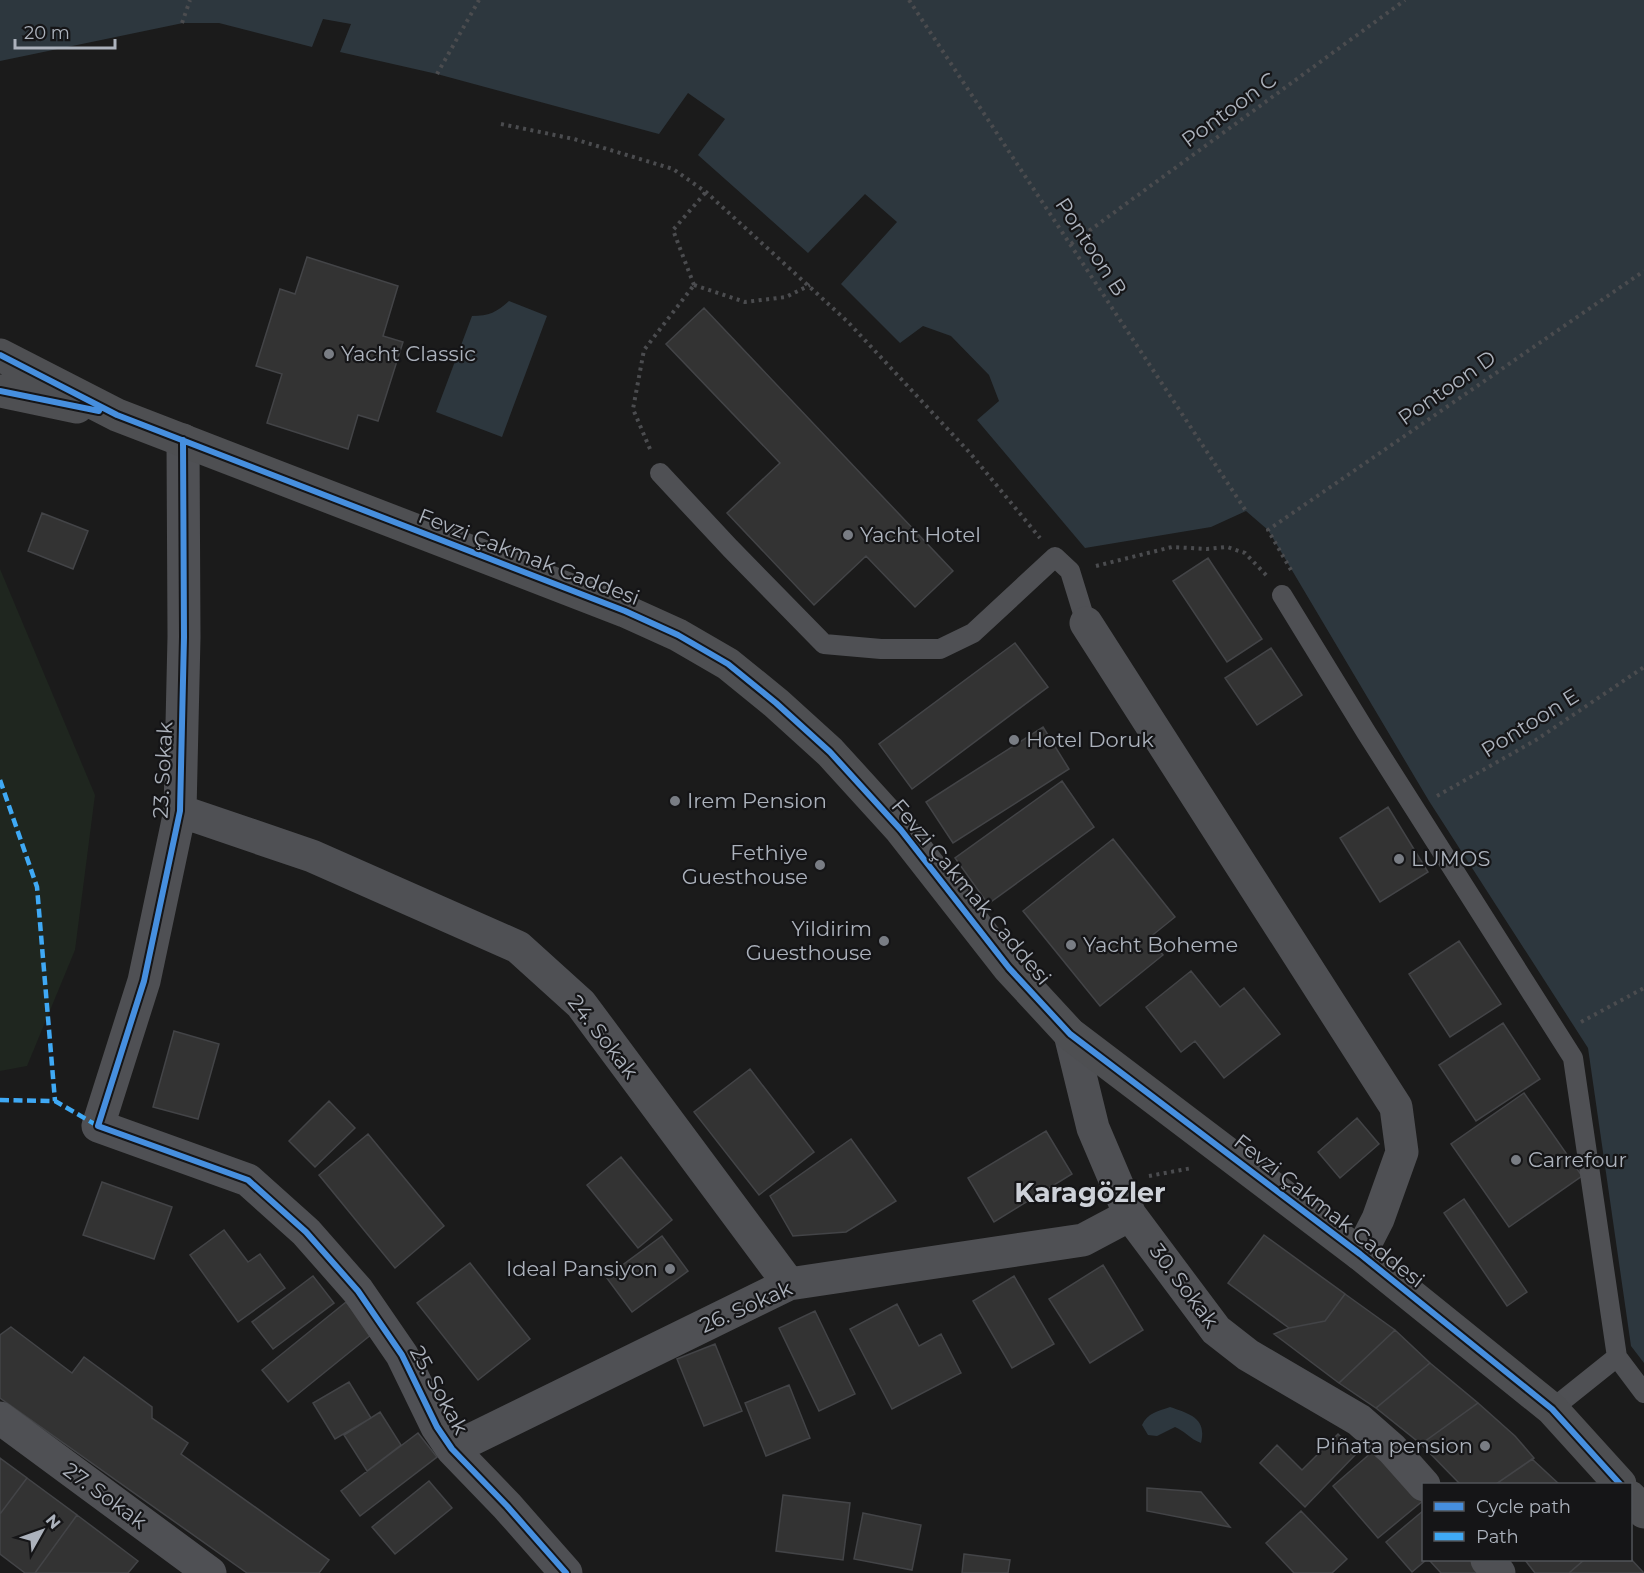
<svg xmlns="http://www.w3.org/2000/svg" width="1644" height="1573" viewBox="0 0 1644 1573" font-family="Montserrat,sans-serif">
	<style>
		.green { fill: #1f261f }
		.water { fill: #2d373e }
		.building { fill: #333; stroke: #434447; stroke-width: 1.5 }
		.lines { fill: none; stroke-linecap: round; stroke-linejoin: round }
		.path { stroke: #4b4c4f; stroke-width: 4; stroke-dasharray: 3 4.5; stroke-linecap: butt }
		.lane { stroke: #4f5054; stroke-width: 20 }
		.street { stroke: #4f5054; stroke-width: 33 }
		.secondary { stroke: #4e4f52; stroke-width: 33 }
		.quiet { stroke: #3fa9f5; stroke-width: 4.5; stroke-dasharray: 9 4.5; stroke-linecap: butt }
		.cycleway-casing { stroke: #151517; stroke-width: 10 }
		.cycleway { stroke: #468fdf; stroke-width: 6 }
		.poi-dot { fill: #797d84; stroke: #151517; stroke-width: 2 }
		.labels { text-anchor: middle; stroke-width: 4.5; stroke-linejoin: round; paint-order: stroke }
		.street-label { font-size: 21px; fill: #acb2bc; stroke: #151517 }
		.poi-label { font-size: 21px; fill: #acb2bc; stroke: #151517; text-anchor: start }
		.district-label { font-size: 27px; font-weight: bold; fill: #cdd1d8; stroke: #151517 }
	</style>
	<rect width="100%" height="100%" fill="#1b1b1b"/>
	<path class="green" d="M0,569L95,795L75,950L27,1066L0,1071Z"/>
	<path class="water" d="M0,0H1644V1363L1631,1346L1588,1048L1429,801L1268,530L1246,511L1211,527L1085,548L977,420L999,401L989,375L951,336L923,326L900,343L841,284L897,222L865,194L808,253L698,155L725,119L688,93L659,134L437,74L340,52L351,24L323,19L312,47L219,23H183L0,61Z
		M509,301L547,316L502,437L436,412L472,316C489,316 497,312 509,301Z
		M1170,1407C1190,1414 1207,1418 1201,1443C1190,1439 1185,1431 1175,1427L1157,1436L1148,1435L1142,1425C1147,1413 1159,1411 1170,1407Z"/>
	<path class="building" d="M307,257L398,286L383,336L403,342L378,421L358,415L348,449L267,423L282,374L256,366L280,289L295,294Z
		M704,308L953,571L915,607L866,556L814,605L727,513L780,463L666,344Z
		M42,513L88,531L73,569L28,551Z
		M1208,558L1262,639L1227,662L1173,581Z
		M1015,643L1048,687L912,789L879,744Z
		M1271,648L1302,695L1257,725L1225,678Z
		M1043,727L1069,769L953,843L926,802Z
		M1062,781L1094,827L988,904L955,858Z
		M1388,807L1428,872L1380,902L1340,838Z
		M1113,839L1175,917L1149,938L1163,955L1100,1006L1023,911Z
		M1459,941L1501,1004L1450,1037L1409,974Z
		M1191,971L1220,1007L1244,988L1280,1034L1224,1078L1195,1041L1181,1052L1146,1007Z
		M1503,1023L1540,1079L1476,1121L1439,1065Z
		M174,1031L219,1044L198,1119L153,1107Z
		M750,1069L814,1152L759,1195L694,1112Z
		M1524,1093L1582,1176L1509,1227L1451,1144Z
		M329,1101L355,1128L315,1167L289,1141Z
		M1357,1118L1379,1144L1340,1178L1318,1152Z
		M1046,1131L1072,1174L994,1222L968,1178Z
		M368,1134L444,1226L395,1268L319,1175Z
		M851,1139L896,1201L846,1232L793,1236L770,1196Z
		M621,1157L672,1220L638,1248L587,1185Z
		M102,1182L172,1207L154,1259L83,1235Z
		M1464,1199L1527,1292L1507,1306L1444,1213Z
		M224,1230L248,1262L260,1254L285,1288L238,1322L190,1255Z
		M1264,1235L1345,1294L1325,1321L1289,1328L1228,1283Z
		M662,1236L688,1271L632,1312L606,1277Z
		M470,1263L530,1339L478,1380L417,1303Z
		M1103,1265L1143,1330L1090,1363L1049,1299Z
		M313,1276L334,1303L273,1349L252,1322Z
		M1014,1276L1054,1344L1012,1368L973,1301Z
		M1345,1294L1395,1330L1339,1383L1274,1334L1289,1328L1325,1321Z
		M346,1302L372,1334L288,1402L262,1370Z
		M897,1304L919,1346L941,1334L961,1373L892,1409L850,1329Z
		M815,1311L855,1394L819,1411L779,1328Z
		M11,1327L72,1373L84,1357L152,1407V1418L188,1443L181,1454L329,1560L319,1573H247L0,1398V1335Z
		M1395,1330L1430,1363L1376,1408L1339,1383Z
		M715,1344L742,1411L704,1426L677,1359Z
		M1430,1363L1478,1403L1421,1444L1376,1408Z
		M349,1382L371,1418L335,1439L313,1403Z
		M789,1385L810,1438L766,1456L745,1403Z
		M1478,1403L1515,1436L1534,1458L1496,1484H1460L1421,1444Z
		M380,1412L401,1445L367,1471L344,1435Z
		M418,1433L437,1457L360,1516L341,1491Z
		M1338,1434L1357,1453L1305,1507L1260,1463L1277,1445L1302,1470Z
		M1380,1445L1424,1500L1378,1538L1333,1486Z
		M0,1458L27,1478L0,1514Z
		M1532,1459L1559,1484H1496Z
		M27,1478L77,1515L35,1573H25L0,1554V1514Z
		M429,1481L452,1508L395,1554L372,1527Z
		M1147,1488L1201,1492L1230,1527L1147,1511Z
		M783,1495L850,1503L843,1560L776,1551Z
		M1424,1510V1560H1426L1412,1572L1386,1542Z
		M1301,1511L1347,1559L1332,1573H1294L1266,1543Z
		M863,1513L921,1525L912,1570L854,1559Z
		M77,1515L138,1561L128,1573H35Z
		M964,1554L1010,1560L1008,1573H962Z
		M1630,1558L1644,1573H1569L1584,1560Z
		M1432,1560H1473L1485,1573H1441L1430,1561Z
		M1525,1560H1584L1569,1573H1535Z"/>
	<g class="lines">
		<path class="path" d="M909,0L1246,511
			M182,23L190,0
			M437,74L479,0
			M501,124L574,139L673,169L706,192L848,322L970,453L1040,538
			M1071,244L1405,0
			M694,285L745,302L786,297L810,285
			M694,285L673,230L706,192
			M650,449L633,409L644,350L694,285
			M1096,566L1172,547L1207,549L1227,547L1245,553L1267,576
			M1291,570L1268,530L1644,271
			M1437,796L1536,740L1644,667
			M1581,1022L1644,988
			M1149,1176L1192,1168"/>
		<path class="lane" d="M660,473L730,548L824,644L881,649H940L973,633L1055,557L1070,571L1086,623
			M1282,595L1366,732L1573,1058L1617,1357L1552,1409
			M1617,1357L1644,1393"/>
		<path class="street" d="M183,440L184,637L180,811L144,981L98,1126L248,1180L306,1232L358,1291L402,1355L437,1427L452,1449L507,1506L566,1573
			M1086,623L1396,1107L1402,1152L1378,1219L1360,1254
			M180,811L312,856L518,947L581,1004L789,1284
			M1070,1034L1093,1128L1130,1215L1216,1330L1248,1355L1359,1420L1392,1449L1424,1485
			M0,1418L210,1573
			M452,1449L789,1284L1083,1240L1130,1215
			M1487,1560L1499,1573"/>
		<path class="secondary" d="M0,355L117,415L625,611L678,635L728,664L776,703L830,752L901,830L1009,968L1070,1034L1360,1254L1552,1409L1620,1484
			M0,391L77,407
			M1630,1497L1644,1512"/>
		<path class="quiet" d="M0,780L37,887L55,1101
			M0,1100L55,1101L98,1126"/>
		<g class="cycleway-casing">
			<path id="cycleway" d="M0,355L117,415L625,611L678,635L728,664L776,703L830,752L901,830L1009,968L1070,1034L1360,1254L1552,1409L1620,1484
				M0,391L99,411
				M183,440L184,637L180,811L144,981L98,1126L248,1180L306,1232L358,1291L402,1355L437,1427L452,1449L507,1506L566,1573"/>
		</g>
		<use href="#cycleway" class="cycleway"/>
	</g>
	<g class="poi-dot">
		<circle cx="329" cy="354" r="6"/>
		<circle cx="848" cy="535" r="6"/>
		<circle cx="1014" cy="740" r="6"/>
		<circle cx="675" cy="801" r="6"/>
		<circle cx="1399" cy="859" r="6"/>
		<circle cx="820" cy="865" r="6"/>
		<circle cx="884" cy="941" r="6"/>
		<circle cx="1071" cy="945" r="6"/>
		<circle cx="1516" cy="1160" r="6"/>
		<circle cx="670" cy="1269" r="6"/>
		<circle cx="1485" cy="1446" r="6"/>
	</g>
	<g class="labels">
		<g class="street-label">
			<text transform="translate(1229 110) rotate(-36)" y="7">Pontoon C</text>
			<text transform="translate(1091 247) rotate(57)" y="7">Pontoon B</text>
			<text transform="translate(1447 388) rotate(-35)" y="7">Pontoon D</text>
			<text transform="translate(529 557) rotate(21)" y="7">Fevzi Çakmak Caddesi</text>
			<text transform="translate(1530 723) rotate(-32)" y="7">Pontoon E</text>
			<text transform="translate(163 770) rotate(-87)" y="7">23. Sokak</text>
			<text transform="translate(971 892) rotate(50)" y="7">Fevzi Çakmak Caddesi</text>
			<text transform="translate(603 1037) rotate(52)" y="7">24. Sokak</text>
			<text transform="translate(1329 1211) rotate(38)" y="7">Fevzi Çakmak Caddesi</text>
			<text transform="translate(1184 1286) rotate(53)" y="7">30. Sokak</text>
			<text transform="translate(746 1307) rotate(-24)" y="7">26. Sokak</text>
			<text transform="translate(439 1390) rotate(61)" y="7">25. Sokak</text>
			<text transform="translate(105 1496) rotate(36)" y="7">27. Sokak</text>
		</g>
		<g class="poi-label">
			<text x="341" y="361">Yacht Classic</text>
			<text x="860" y="542">Yacht Hotel</text>
			<text x="1026" y="747">Hotel Doruk</text>
			<text x="687" y="808">Irem Pension</text>
			<text x="808" y="860" text-anchor="end">Fethiye<tspan x="808" dy="24">Guesthouse</tspan></text>
			<text x="1411" y="866">LUMOS</text>
			<text x="872" y="936" text-anchor="end">Yildirim<tspan x="872" dy="24">Guesthouse</tspan></text>
			<text x="1083" y="952">Yacht Boheme</text>
			<text x="1528" y="1167">Carrefour</text>
			<text x="658" y="1276" text-anchor="end">Ideal Pansiyon</text>
			<text x="1473" y="1453" text-anchor="end">Piñata pension</text>
		</g>
		<g class="district-label">
			<text x="1090" y="1202">Karagözler</text>
		</g>
	</g>
	<rect x="1422" y="1483" width="210" height="78" fill="#151517" stroke="#515459" stroke-width="1.5"/>
	<rect x="1434" y="1502" width="30" height="9" fill="#468fdf" stroke="#515459" stroke-width="1.5"/>
	<text x="1476" y="1513" font-size="18" fill="#acb2bc">Cycle path</text>
	<rect x="1434" y="1532" width="30" height="9" fill="#3fa9f5" stroke="#515459" stroke-width="1.5"/>
	<text x="1476" y="1543" font-size="18" fill="#acb2bc">Path</text>
	<g transform="translate(42 1531) rotate(50)" stroke="#151517" stroke-width="4.5" paint-order="stroke">
	<path d="M0-4.5L10 22L0 15L-10 22Z" fill="#acb2bc"/>
	<text y="-9" font-size="16" font-weight="bold" text-anchor="middle" fill="#acb2bc">N</text>
	</g>
	<path d="M15 39v9h100v-9" fill="none" stroke="#acb2bc" stroke-width="3"/>
	<text x="24" y="39" font-size="18" fill="#acb2bc" stroke="#151517" stroke-width="4.5" paint-order="stroke">20 m</text>
</svg>
